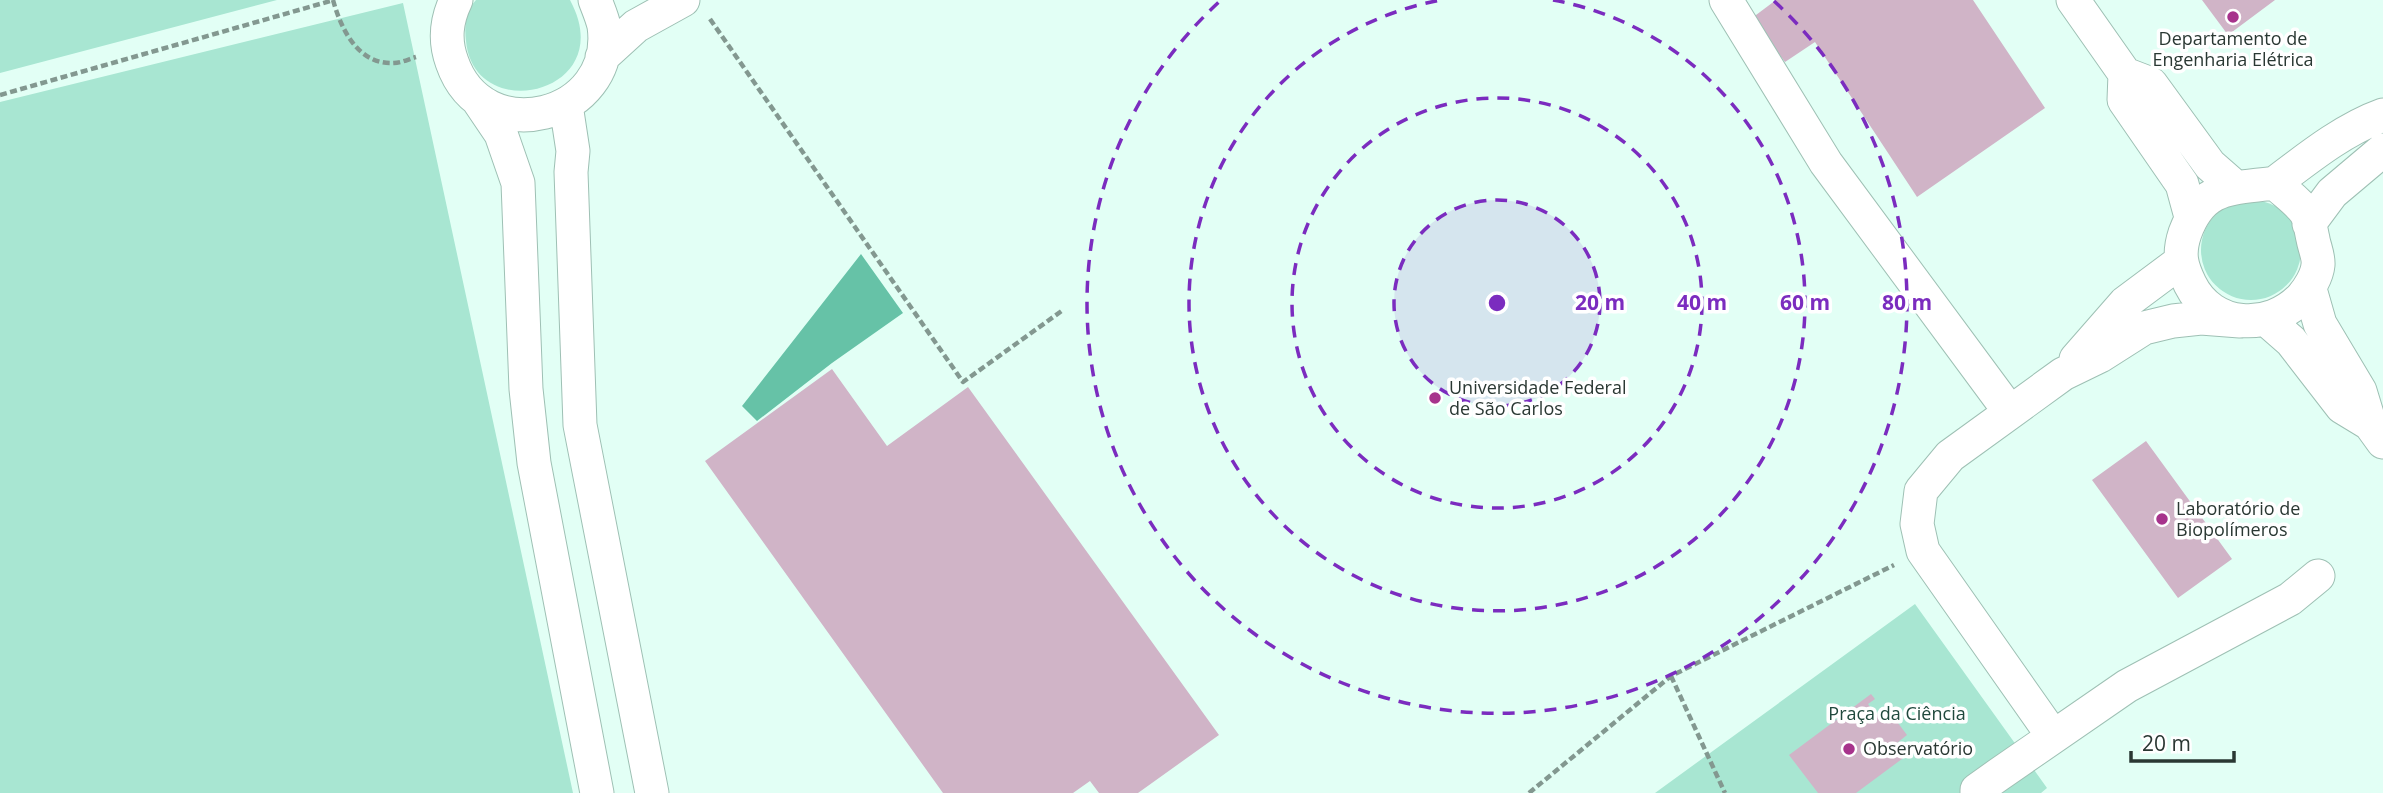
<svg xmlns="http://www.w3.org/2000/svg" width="2383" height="793" viewBox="0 0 2383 793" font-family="'Open Sans',sans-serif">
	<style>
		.green { fill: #a8e6d2 }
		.water { fill: #66c2a7 }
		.building { fill: #d0b4c7 }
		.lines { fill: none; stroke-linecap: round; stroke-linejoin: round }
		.minor-casing { stroke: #9ec0b4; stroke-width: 35 }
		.path { stroke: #839890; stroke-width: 4.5; stroke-dasharray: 7 3.5; stroke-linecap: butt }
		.minor { stroke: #fff; stroke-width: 33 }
		.ring { fill: none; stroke: #7b2cbf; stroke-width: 3.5; stroke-dasharray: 12 9 }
		.poi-dot { fill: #a7338c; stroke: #fff; stroke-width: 2.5 }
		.labels { text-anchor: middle; stroke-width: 7; stroke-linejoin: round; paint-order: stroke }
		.poi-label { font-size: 18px; fill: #2a3833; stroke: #fff; text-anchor: start }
		.park-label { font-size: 18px; fill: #20493d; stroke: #fff }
		.centre { fill: #7b2cbf; stroke: #fff; stroke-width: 3.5 }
		.ring-label { font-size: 21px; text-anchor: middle; font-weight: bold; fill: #7b2cbf; stroke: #fff; stroke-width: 7; stroke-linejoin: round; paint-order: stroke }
	</style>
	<rect width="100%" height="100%" fill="#e2fff5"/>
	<path class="green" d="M0,0H277L0,73Z
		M476,0H570C621,94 474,127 466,41C464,26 466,11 476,0Z
		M403,3L573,793H0V102Z
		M2201 250a50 50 0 1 1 100 0a50 50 0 1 1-100 0Z
		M1915,604L2047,788L2041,793H1655Z"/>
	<path class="water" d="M861,254L903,313L832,363L757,421L742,406Z"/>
	<path class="building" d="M1776,0H1973L2045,108L1917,197L1815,42L1785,62L1752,18Z
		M2202,0H2275L2228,35Z
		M832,369L887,446L968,387L1219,735L1138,793H1099L1090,781L1073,793H943L705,461Z
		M2146,441L2232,559L2178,598L2092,480Z
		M1871,694L1875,699L1868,704L1876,715L1886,707L1907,735L1897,743L1906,756L1856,793H1818L1789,755Z"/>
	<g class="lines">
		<g class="minor-casing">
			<path id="minor" d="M456,0C446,21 444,40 452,62C483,152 617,118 604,26C602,17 598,8 595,0
				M1726,0L1826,163L2010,412
				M2073,0L2125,74L2151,84L2210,165L2234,186
				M602,57L636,26L683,0
				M2125,74L2124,100L2182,184L2191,217
				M478,100L501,134L518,183L526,389L534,463L597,793
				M566,105L573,151L571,172L580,425L652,793
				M2275,183C2284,192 2299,202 2306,213C2310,220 2311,231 2313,239C2314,246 2319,257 2318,265C2317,276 2309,289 2302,297C2269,332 2212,329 2190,284C2181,265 2178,254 2185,233C2203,184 2232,189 2275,183Z
				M2275,183C2308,158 2344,129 2383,115
				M2309,224L2332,193L2383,150
				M2310,289L2320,324L2360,391L2370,424L2383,442
				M2267,320L2291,341L2342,407L2370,424
				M2076,359L2125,303L2180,262
				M2053,736L1923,551L1917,524L1921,491L1950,456L2063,374L2100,356L2144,328L2173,321L2201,318L2240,321
				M1977,793V790L1998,775L2127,686L2290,599L2318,576"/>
		</g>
		<path class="path" d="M333,0C341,29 358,65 394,63C401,63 409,59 416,57
			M710,19L963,382L1063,310
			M0,95L334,0
			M1671,676L1725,793
			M1529,793L1671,676L1894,565"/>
		<use href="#minor" class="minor"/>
	</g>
	<circle cx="1497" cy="303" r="103" fill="#7b2cbf" fill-opacity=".12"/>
	<g class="ring">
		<circle cx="1497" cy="303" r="103"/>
		<circle cx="1497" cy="303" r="205"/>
		<path d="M1553 0A308 308 0 1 1 1441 0"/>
		<path d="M1774 1A410 410 0 1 1 1220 1"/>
	</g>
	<g class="poi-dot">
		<circle cx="2233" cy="17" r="7"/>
		<circle cx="1435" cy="398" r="7"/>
		<circle cx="2162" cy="519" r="7"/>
		<circle cx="1849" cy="749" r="7"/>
	</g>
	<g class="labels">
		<g class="poi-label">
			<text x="2233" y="45" text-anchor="middle">Departamento de<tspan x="2233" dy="21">Engenharia Elétrica</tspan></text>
			<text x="1449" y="394">Universidade Federal<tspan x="1449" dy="21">de São Carlos</tspan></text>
			<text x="2176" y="515">Laboratório de<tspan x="2176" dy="21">Biopolímeros</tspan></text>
			<text x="1863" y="755">Observatório</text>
		</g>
		<g class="park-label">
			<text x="1897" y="720">Praça da Ciência</text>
		</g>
	</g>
	<circle cx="1497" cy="303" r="10" class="centre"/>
	<g class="ring-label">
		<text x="1600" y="310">20 m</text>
		<text x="1702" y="310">40 m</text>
		<text x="1805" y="310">60 m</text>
		<text x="1907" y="310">80 m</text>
	</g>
	<path d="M2131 751v10h103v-10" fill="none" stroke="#2a3833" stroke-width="3.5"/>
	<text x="2142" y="751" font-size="21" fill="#2a3833" stroke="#ffffff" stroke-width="5" paint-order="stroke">20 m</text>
</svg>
